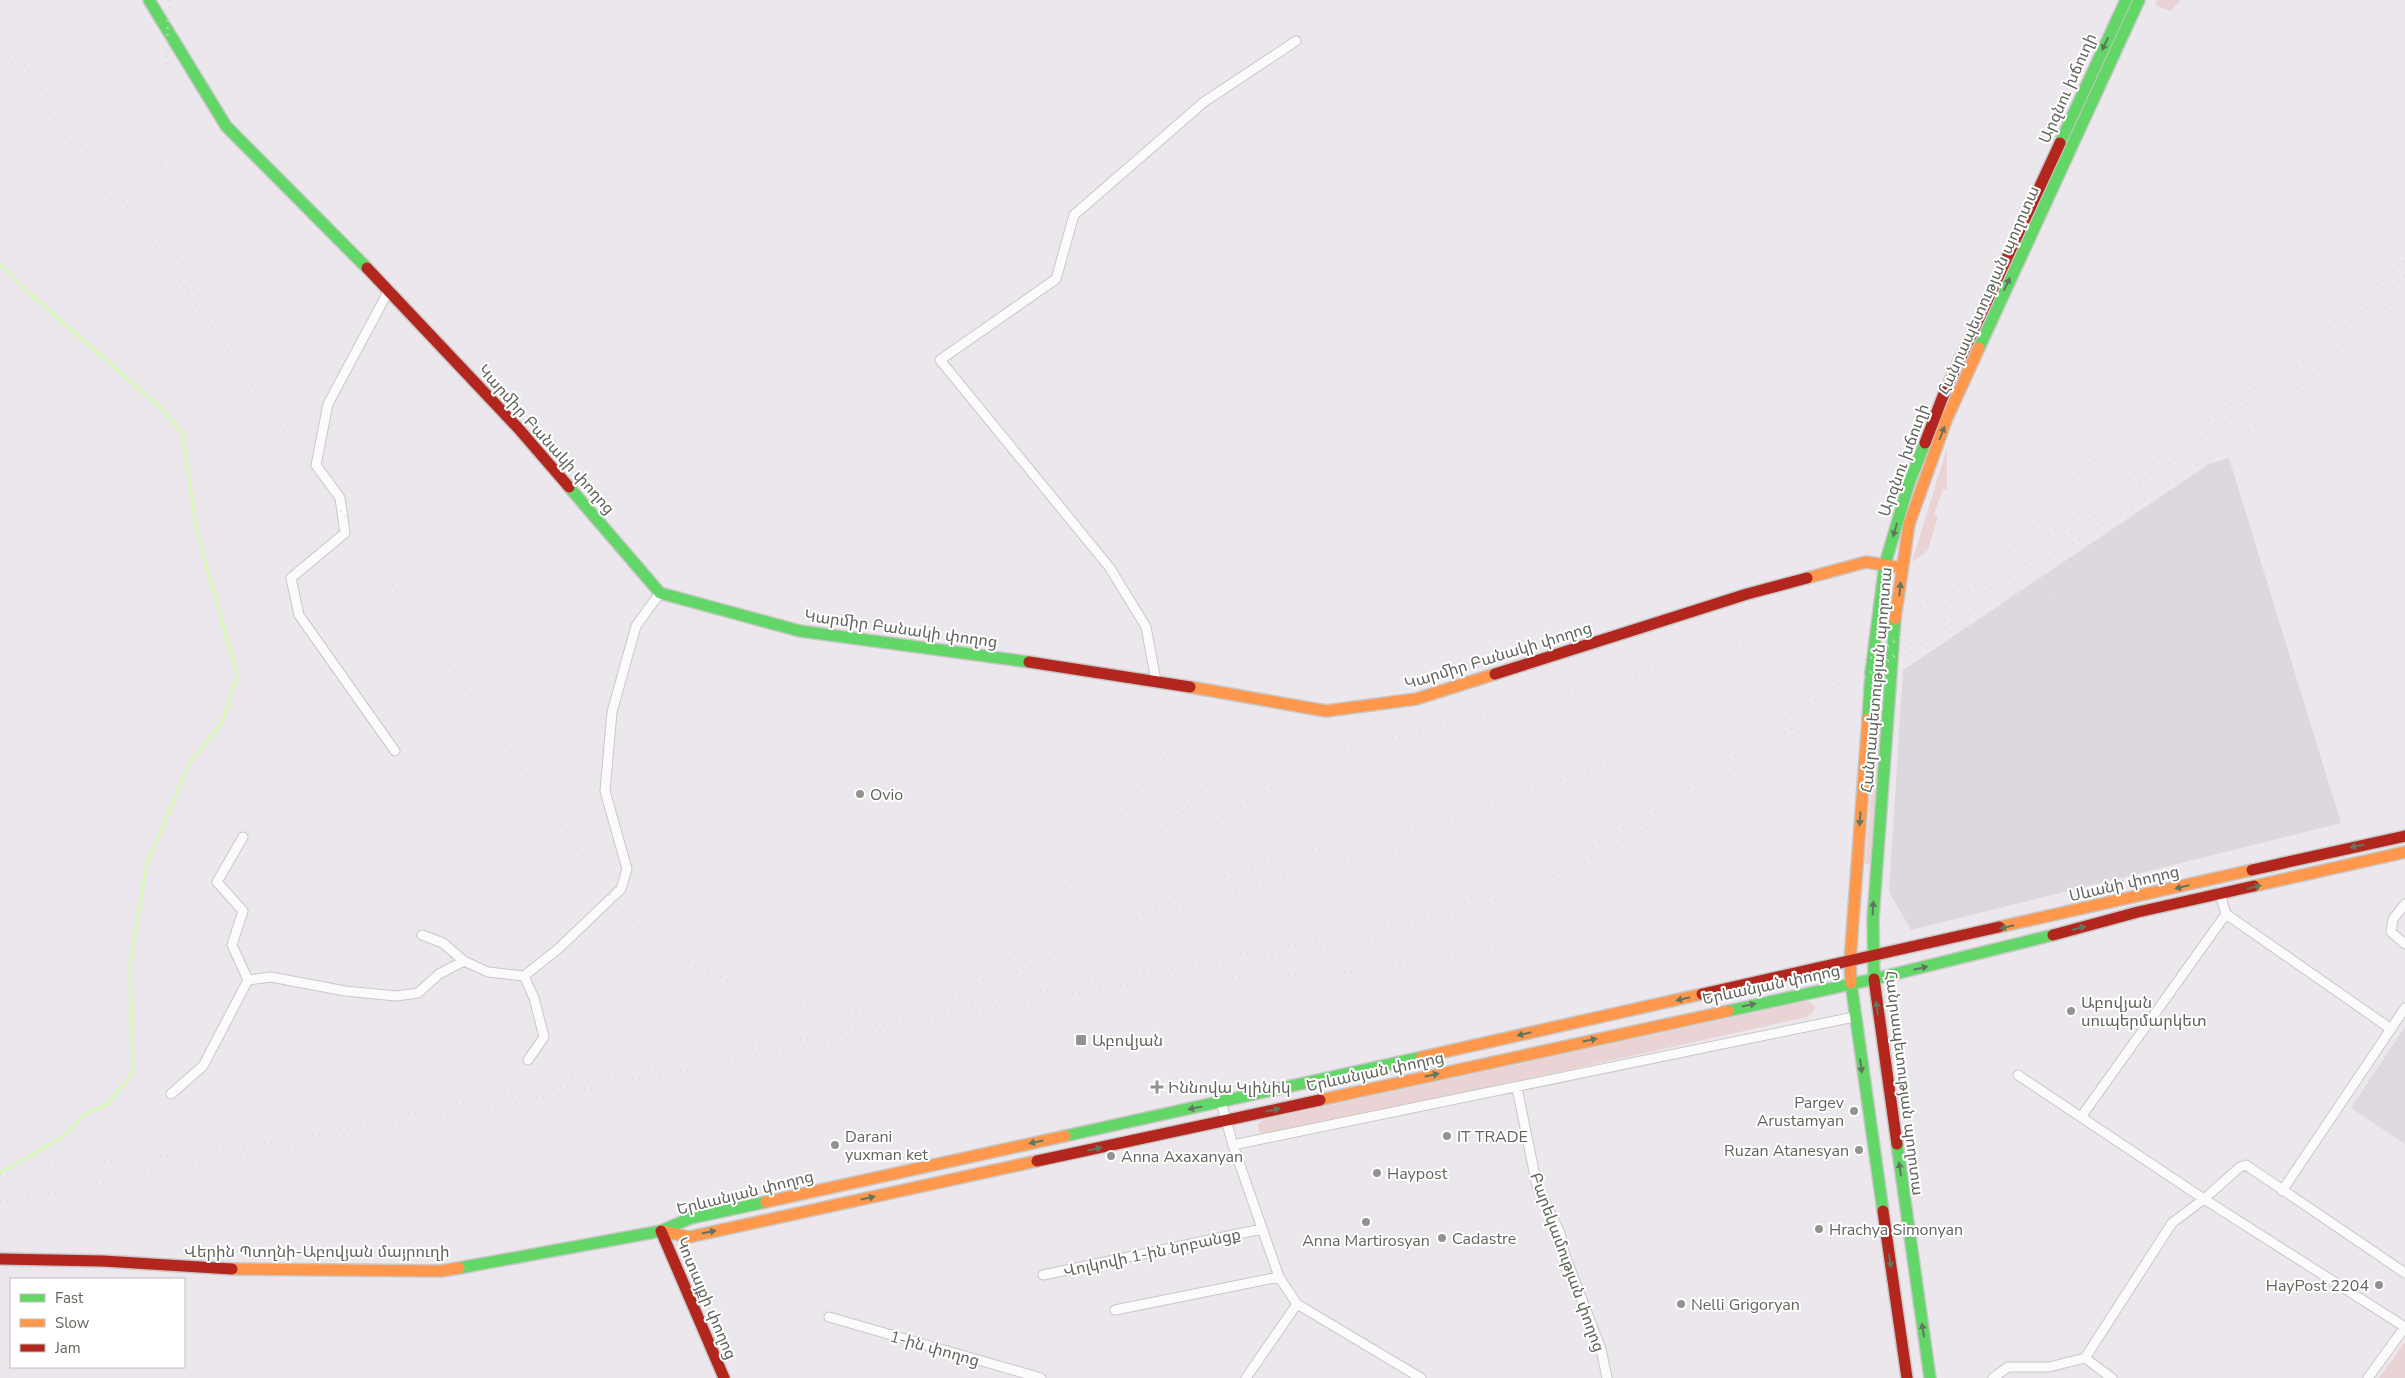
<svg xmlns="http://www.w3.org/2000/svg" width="2405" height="1378" viewBox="0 0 2405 1378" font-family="'Nunito Sans','Noto Sans Armenian',sans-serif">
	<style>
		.industrial { fill: #ddd8de }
		.education { fill: #e0d8e1 }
		.green { fill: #ead3d4 }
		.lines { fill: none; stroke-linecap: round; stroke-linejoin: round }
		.stream { stroke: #d9f8bb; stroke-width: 3 }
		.street-casing { stroke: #c8c8c7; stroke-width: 11 }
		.fast-casing { stroke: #c7c8c7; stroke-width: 14 }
		.slow-casing { stroke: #c7c8c7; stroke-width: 14 }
		.jam-casing { stroke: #c7c8c7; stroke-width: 14 }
		.street { stroke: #fcfbfc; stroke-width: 9 }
		.fast { stroke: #63d668; stroke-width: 11 }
		.slow { stroke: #ff974d; stroke-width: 11 }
		.jam { stroke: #b3261e; stroke-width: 11 }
		.rail { stroke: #dededf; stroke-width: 3; stroke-dasharray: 1 6; stroke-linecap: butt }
		.oneway { fill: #60775e }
		.poi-dot { fill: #91938f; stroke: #fff; stroke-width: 2 }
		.labels { text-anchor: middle; stroke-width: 4; stroke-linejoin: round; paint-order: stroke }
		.street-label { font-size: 16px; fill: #60665c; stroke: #fff }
		.poi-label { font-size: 16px; fill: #60665c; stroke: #fff; text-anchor: start }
	</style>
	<rect width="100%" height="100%" fill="#ece7ed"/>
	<path class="industrial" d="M2229,458L2341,823L1911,930L1889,892L1903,670L2209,464Z"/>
	<path class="education" d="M2405,1027V1144L2351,1108Z"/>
	<path class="green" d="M2157,0H2181L2170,11L2155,5Z
		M1947,448V490L1943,489L1934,514L1938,516L1928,550L1912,562Z
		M1880,680H1885L1870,864H1865Z
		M1803,1002H1809L1815,1007L1814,1011L1807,1017L1270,1136L1264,1137L1258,1129V1124L1263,1120Z
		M2405,1342V1378H2379Z"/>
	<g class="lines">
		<path class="stream" d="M0,264L29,293L160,407L183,434L196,528L237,675L223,721L189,764L147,864L130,964L133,1073L107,1105L86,1113L64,1136L0,1173"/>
		<g class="street-casing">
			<path id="street" d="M389,290L328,404L316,465L340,498L345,533L291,578L299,615L395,751
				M1156,681L1146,627L1110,568L940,360L1056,279L1074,215L1204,102L1296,41
				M243,837L217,882L243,911L232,945L248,980
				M2405,904L2393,919L2391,932L2405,944
				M2226,914L2391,1029
				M422,935L443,943L464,961
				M524,976L534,998L544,1037L528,1060
				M2018,1075L2204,1199L2405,1327
				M1517,1088L1537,1186L1560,1233L1564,1253L1601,1349L1607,1378
				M171,1094L203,1066L248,980L271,977L345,991L396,996L418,993L439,974L464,961L488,972L524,976L558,949L621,889L627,869L605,791L612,712L636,626L660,593
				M1221,1102L1233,1145L1279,1277L1297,1304L1421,1378
				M2081,1117L2226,914L2220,894
				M1233,1145L1854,1017
				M2282,1191L2405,1008
				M1043,1275L1262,1229
				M1115,1310L1279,1277
				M829,1317L1041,1378
				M2085,1358L2172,1223L2204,1199L2240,1167L2246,1165L2405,1273
				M1246,1378L1297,1304
				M1993,1378L2008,1367H2049L2085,1358L2112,1378
				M2368,1378L2405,1327"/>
		</g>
		<g class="fast-casing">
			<path id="fast" d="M149,0L226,126L367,268
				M2060,143L2126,0
				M1979,348L2139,0
				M569,487L660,593L800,631L1029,662
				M1868,719L1871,672L1885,564L1909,483L1925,443
				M1874,979L1873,919L1895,619
				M1851,983L1883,1211
				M1728,1011L1874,979L2053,935
				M1065,1136L1422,1057
				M1897,1144L1930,1378
				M459,1268L661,1231L691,1218L766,1202"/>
		</g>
		<g class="slow-casing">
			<path id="slow" d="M1807,578L1866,562L1902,568
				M1895,619L1909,524L1947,418L1979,348
				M1190,687L1326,711L1416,699L1495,674
				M2254,886L2405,852
				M1999,927L2252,870
				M1851,983L1850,961L1868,719
				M1422,1057L1702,994
				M1320,1100L1728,1011
				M766,1202L1065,1136
				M661,1231L689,1237L1037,1161
				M232,1269L441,1271L459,1268"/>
		</g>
		<g class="jam-casing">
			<path id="jam" d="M367,268L518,428L569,487
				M1925,443L1943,396L2060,143
				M1029,662L1190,687
				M1495,674L1747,594L1807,578
				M2252,870L2405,836
				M2053,935L2138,912L2254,886
				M1874,979L1897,1144
				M1702,994L1999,927
				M1037,1161L1320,1100
				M1883,1211L1907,1378
				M661,1231L724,1378
				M0,1259L103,1261L232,1269"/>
		</g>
		<use href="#street" class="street"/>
		<use href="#fast" class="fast"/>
		<use href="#slow" class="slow"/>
		<use href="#jam" class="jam"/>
		<path class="rail" d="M171,0L168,15C166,90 153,167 172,241C178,261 190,281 200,300
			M0,31L145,232L612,898L634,922L670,950L701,970L779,1000L873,1012L928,1006L972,991L1040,963L1111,914L1184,847L1237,809L1328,753L1407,736L1584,690L1692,656L1805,625
			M0,45L99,184L120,208
			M1975,577L2008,552L2040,518L2066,484L2124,436
			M1921,606L1980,574
			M1949,631L2121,574
			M1910,653L2082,537L2227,447L2268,415L2405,291
			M1782,745L1808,726
			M1156,916L1241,888L1431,842
			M1067,951L1104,935L1210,881L1266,861L1424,827L1613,762
			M1020,966L1063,933L1207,786
			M1225,977C1273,974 1322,976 1370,970C1422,964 1473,950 1524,940
			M976,983C1000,973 1019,947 1035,929L1182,734
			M519,1097L651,1066L844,1032L1053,989L1363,932L1426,914L1499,888L1570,857L1660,809L1797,711L1834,688L1873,656L2108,494L2289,362L2405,261
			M0,1175C84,1160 170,1158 255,1145C365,1128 473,1098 580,1073
			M0,1203L1090,991L1357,942L1436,921L1479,907L1548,879L1621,843L1706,792L1779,737L2169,463L2302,363L2405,276"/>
	</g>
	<defs><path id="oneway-solid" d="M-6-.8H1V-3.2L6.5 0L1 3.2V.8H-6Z" transform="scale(1.25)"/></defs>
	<g class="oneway">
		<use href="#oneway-solid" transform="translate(2105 44) rotate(115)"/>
		<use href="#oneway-solid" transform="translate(2007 284) rotate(-65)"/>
		<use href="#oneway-solid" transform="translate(1942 433) rotate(-69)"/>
		<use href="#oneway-solid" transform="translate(1895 530) rotate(106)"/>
		<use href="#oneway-solid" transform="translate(1900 589) rotate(-84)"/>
		<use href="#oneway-solid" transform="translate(1860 819) rotate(94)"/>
		<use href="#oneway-solid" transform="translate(2357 846) rotate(168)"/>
		<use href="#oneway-solid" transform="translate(2182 887) rotate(167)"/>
		<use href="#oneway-solid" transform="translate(2254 887) rotate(-13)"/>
		<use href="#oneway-solid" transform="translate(1873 908) rotate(-86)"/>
		<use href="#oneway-solid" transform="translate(2007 927) rotate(167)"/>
		<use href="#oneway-solid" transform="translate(2079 928) rotate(-15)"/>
		<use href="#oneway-solid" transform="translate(1921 968) rotate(-13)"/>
		<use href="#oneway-solid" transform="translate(1683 999) rotate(167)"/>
		<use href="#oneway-solid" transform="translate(1749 1005) rotate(-12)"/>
		<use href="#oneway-solid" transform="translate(1877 1008) rotate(-97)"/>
		<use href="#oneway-solid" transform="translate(1524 1034) rotate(167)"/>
		<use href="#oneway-solid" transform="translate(1590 1040) rotate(-12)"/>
		<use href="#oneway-solid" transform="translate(1861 1066) rotate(82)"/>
		<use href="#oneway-solid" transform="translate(1432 1075) rotate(-12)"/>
		<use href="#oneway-solid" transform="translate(1195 1108) rotate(169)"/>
		<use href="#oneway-solid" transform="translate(1273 1110) rotate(-12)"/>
		<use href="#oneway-solid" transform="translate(1036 1142) rotate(168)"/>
		<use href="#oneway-solid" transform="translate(1095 1149) rotate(-12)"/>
		<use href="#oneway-solid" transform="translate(1900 1169) rotate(-98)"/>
		<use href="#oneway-solid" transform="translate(868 1198) rotate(-12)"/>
		<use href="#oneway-solid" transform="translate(709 1232) rotate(-12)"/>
		<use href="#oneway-solid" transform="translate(1890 1261) rotate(82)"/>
		<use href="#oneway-solid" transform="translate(1923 1330) rotate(-98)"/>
	</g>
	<g class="poi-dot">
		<circle cx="860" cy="794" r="5"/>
		<circle cx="2071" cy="1011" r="5"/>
		<rect x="1075" y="1034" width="12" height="12" rx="2.5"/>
		<path d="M1154.5 1079.5h5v5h5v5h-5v5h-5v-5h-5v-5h5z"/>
		<circle cx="1854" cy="1111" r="5"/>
		<circle cx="1447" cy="1136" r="5"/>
		<circle cx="835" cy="1145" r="5"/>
		<circle cx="1859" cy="1150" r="5"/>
		<circle cx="1111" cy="1156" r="5"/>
		<circle cx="1377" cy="1173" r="5"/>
		<circle cx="1366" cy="1222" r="5"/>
		<circle cx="1819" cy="1229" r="5"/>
		<circle cx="1442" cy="1238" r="5"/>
		<circle cx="2379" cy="1285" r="5"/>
		<circle cx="1681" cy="1304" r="5"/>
	</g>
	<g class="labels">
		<g class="street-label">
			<text transform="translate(2067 88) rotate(-66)" y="6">Արզնու խճուղի</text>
			<text transform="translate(1988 290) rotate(-66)" y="6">Հանրապետության պողոտա</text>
			<text transform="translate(547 439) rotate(48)" y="6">Կարմիր Բանակի փողոց</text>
			<text transform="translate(1903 460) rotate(-70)" y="6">Արզնու խճուղի</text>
			<text transform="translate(901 628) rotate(8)" y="6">Կարմիր Բանակի փողոց</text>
			<text transform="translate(1498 655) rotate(-17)" y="6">Կարմիր Բանակի փողոց</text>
			<text transform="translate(1876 680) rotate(-85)" y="6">Հանրապետության պողոտա</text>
			<text transform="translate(2124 883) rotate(-13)" y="6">Սևանի փողոց</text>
			<text transform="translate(1771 984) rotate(-12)" y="6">Երևանյան փողոց</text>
			<text transform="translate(1375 1071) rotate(-12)" y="6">Երևանյան փողոց</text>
			<text transform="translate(1905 1083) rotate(83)" y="6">Հանրապետության պողոտա</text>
			<text transform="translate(745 1192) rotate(-14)" y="6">Երևանյան փողոց</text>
			<text x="317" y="1257">Վերին Պտղնի-Աբովյան մայրուղի</text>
			<text transform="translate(1152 1252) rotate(-12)" y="6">Վոլկովի 1-ին նրբանցք</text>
			<text transform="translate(1568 1262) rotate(70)" y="6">Բարեկամության փողոց</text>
			<text transform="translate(707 1298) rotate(67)" y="6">Կոտայքի փողոց</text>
			<text transform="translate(935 1348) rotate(16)" y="6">1-ին փողոց</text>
		</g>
		<g class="poi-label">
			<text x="870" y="800">Ovio</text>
			<text x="2081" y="1008">Աբովյան<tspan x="2081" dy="18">սուպերմարկետ</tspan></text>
			<text x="1092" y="1046">Աբովյան</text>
			<text x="1168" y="1093">Իննովա Կլինիկ</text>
			<text x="1844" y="1108" text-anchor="end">Pargev<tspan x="1844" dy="18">Arustamyan</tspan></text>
			<text x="845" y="1142">Darani<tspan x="845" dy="18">yuxman ket</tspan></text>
			<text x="1457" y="1142">IT TRADE</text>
			<text x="1849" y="1156" text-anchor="end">Ruzan Atanesyan</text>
			<text x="1121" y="1162">Anna Axaxanyan</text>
			<text x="1387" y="1179">Haypost</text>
			<text x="1829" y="1235">Hrachya Simonyan</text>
			<text x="1452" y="1244">Cadastre</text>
			<text x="1366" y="1246" text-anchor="middle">Anna Martirosyan</text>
			<text x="2369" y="1291" text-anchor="end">HayPost 2204</text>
			<text x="1691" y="1310">Nelli Grigoryan</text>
		</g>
	</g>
	<rect x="10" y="1278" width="175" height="90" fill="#ffffff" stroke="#bfc2be"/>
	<rect x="20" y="1294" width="25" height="8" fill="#63d668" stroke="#bfc2be"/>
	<text x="55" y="1303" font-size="15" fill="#60665c">Fast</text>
	<rect x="20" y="1319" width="25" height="8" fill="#ff974d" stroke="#bfc2be"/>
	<text x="55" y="1328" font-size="15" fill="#60665c">Slow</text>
	<rect x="20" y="1344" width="25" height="8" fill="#b3261e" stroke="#bfc2be"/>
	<text x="55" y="1353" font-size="15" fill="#60665c">Jam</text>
</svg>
